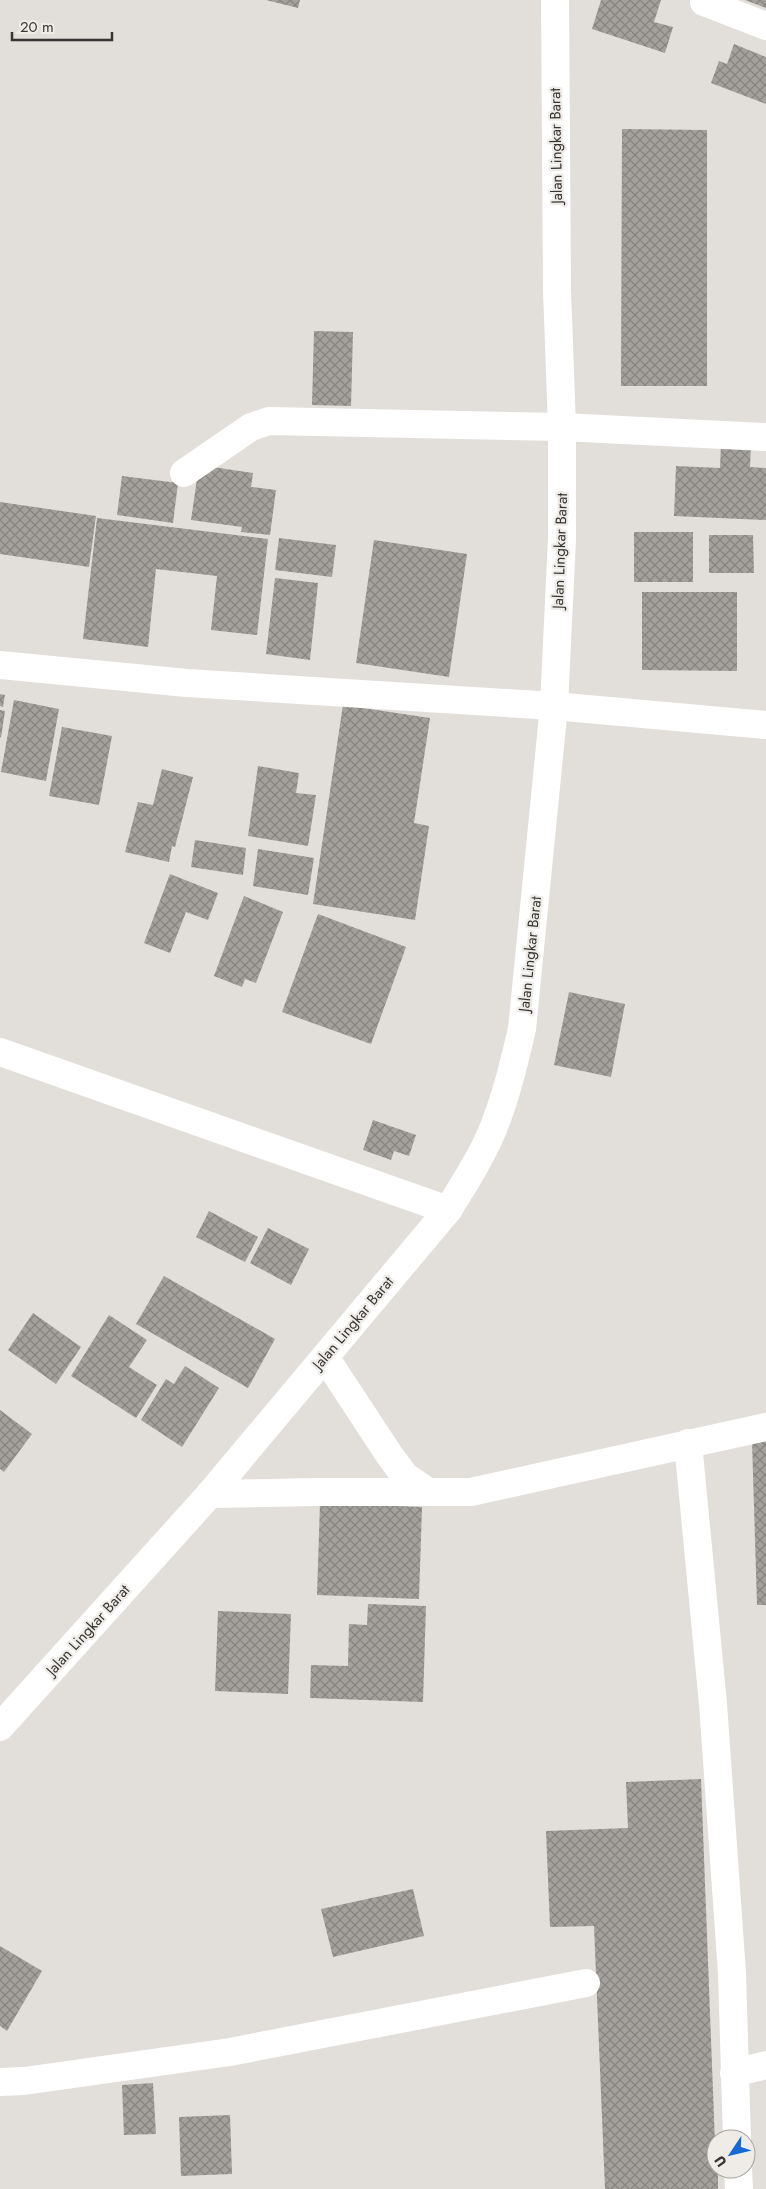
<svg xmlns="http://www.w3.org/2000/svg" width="766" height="2189" viewBox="0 0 766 2189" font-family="Jost,sans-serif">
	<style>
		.building { fill: url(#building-cross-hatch) }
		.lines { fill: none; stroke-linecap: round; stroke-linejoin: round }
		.minor { stroke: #fff; stroke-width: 28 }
		.highway { stroke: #fff; stroke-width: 28 }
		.labels { text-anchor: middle; stroke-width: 4.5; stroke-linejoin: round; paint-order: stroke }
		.street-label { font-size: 15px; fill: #363534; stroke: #efece8 }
	</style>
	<defs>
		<pattern id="building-cross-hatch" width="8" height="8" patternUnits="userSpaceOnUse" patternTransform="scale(1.25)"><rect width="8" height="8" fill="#a4a19d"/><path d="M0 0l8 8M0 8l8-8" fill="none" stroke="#868481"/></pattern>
	</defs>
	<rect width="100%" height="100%" fill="#e2dfdb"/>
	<path class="building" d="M266,0H300L298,8Z
		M601,0H661L654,22L673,27L665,53L592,29Z
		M745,0H766V8Z
		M734,44L766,57V104L711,83L719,61L727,64Z
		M622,129L707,130V386H621Z
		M314,331L353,332L351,406L312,405Z
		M721,444L751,445L750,467L766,468V520L674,516L676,466L720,468Z
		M199,465L253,473L251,487L276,490L270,535L241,532L242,527L191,520Z
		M122,476L178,483L173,523L117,515Z
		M0,502L96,516L89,567L0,554Z
		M97,518L268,539L257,635L211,630L217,576L156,569L148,647L83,639Z
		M634,532H693V582H634Z
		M709,535H753L754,573H709Z
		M279,538L336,545L332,577L275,570Z
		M374,540L467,554L449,677L356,663Z
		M275,578L318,583L310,660L266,654Z
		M642,592H737V671L642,670Z
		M0,694L5,695L3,707L0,706Z
		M14,700L59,709L46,781L1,772Z
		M343,705L430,718L414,823L429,826L415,920L313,904Z
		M0,710L5,711L1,738L0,737Z
		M62,727L112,736L99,805L49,796Z
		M258,766L299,773L296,793L316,795L308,846L248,836Z
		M162,769L193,777L175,847L172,846L169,862L125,852L138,802L153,805Z
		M195,840L246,848L243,875L191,867Z
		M258,849L314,858L308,895L253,886Z
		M170,874L218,893L208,920L186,912L170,953L144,943Z
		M244,896L283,912L256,983L245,979L242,987L214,976Z
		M318,914L406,947L371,1044L282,1012Z
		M569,992L625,1004L611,1077L554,1065Z
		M373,1120L416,1135L409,1156L394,1151L391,1160L363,1150Z
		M209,1211L258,1237L245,1262L196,1237Z
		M268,1228L309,1249L291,1285L250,1263Z
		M164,1276L275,1339L248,1388L136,1324Z
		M33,1313L81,1347L56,1384L8,1350Z
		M109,1315L147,1340L129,1367L157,1385L136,1418L71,1376Z
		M185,1366L219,1388L182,1447L141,1420L166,1379L174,1384Z
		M0,1410L32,1434L4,1472L0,1469Z
		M766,1440V1605H757L752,1441Z
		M320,1503L422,1507L419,1599L317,1595Z
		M368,1604L426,1606L423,1702L310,1698L311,1665L348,1666L349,1624L367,1625Z
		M218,1611L291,1614L288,1694L215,1691Z
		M701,1779L716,2169H718V2189H605L594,1926L550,1927L546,1831L628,1828L626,1782Z
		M413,1889L424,1936L333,1957L321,1909Z
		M0,1946L42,1971L7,2031L0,2026Z
		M153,2083L156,2134L124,2135L122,2085Z
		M230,2115L232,2174L181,2176L179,2117Z"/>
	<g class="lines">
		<path class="minor" d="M704,2L766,26
			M184,473L251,427L269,421L562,427L766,437
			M0,665L187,683L554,706L766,725
			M0,1052L448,1210
			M325,1357L390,1456L405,1476L427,1491
			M688,1443L713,1704L732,1973L737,2139
			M210,1494L316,1492H471L766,1427
			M734,2073L766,2065
			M0,2082L24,2081L230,2052L586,1983
			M738,2169L739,2189"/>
		<path class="highway" d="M0,1727L210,1494L448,1210C464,1184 481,1158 493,1129C506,1097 514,1063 522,1029L554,706L562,539V427L557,290L555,0"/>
	</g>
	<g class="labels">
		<g class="street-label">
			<text transform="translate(556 146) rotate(-91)" y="5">Jalan Lingkar Barat</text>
			<text transform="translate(560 551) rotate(-88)" y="5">Jalan Lingkar Barat</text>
			<text transform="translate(530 954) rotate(-84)" y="5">Jalan Lingkar Barat</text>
			<text transform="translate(353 1323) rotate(-50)" y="5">Jalan Lingkar Barat</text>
			<text transform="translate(88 1630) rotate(-48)" y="5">Jalan Lingkar Barat</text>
		</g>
	</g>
	<g transform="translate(731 2154) rotate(235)"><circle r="24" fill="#efece8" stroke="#a5a3a0"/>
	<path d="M0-4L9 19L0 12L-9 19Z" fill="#1469d2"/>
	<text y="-8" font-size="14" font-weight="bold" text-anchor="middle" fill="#363534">U</text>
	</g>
	<path d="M12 32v8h100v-8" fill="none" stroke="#363534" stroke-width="2.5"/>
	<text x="20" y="32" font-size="15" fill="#363534" stroke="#efece8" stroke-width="4" paint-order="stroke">20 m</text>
</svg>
